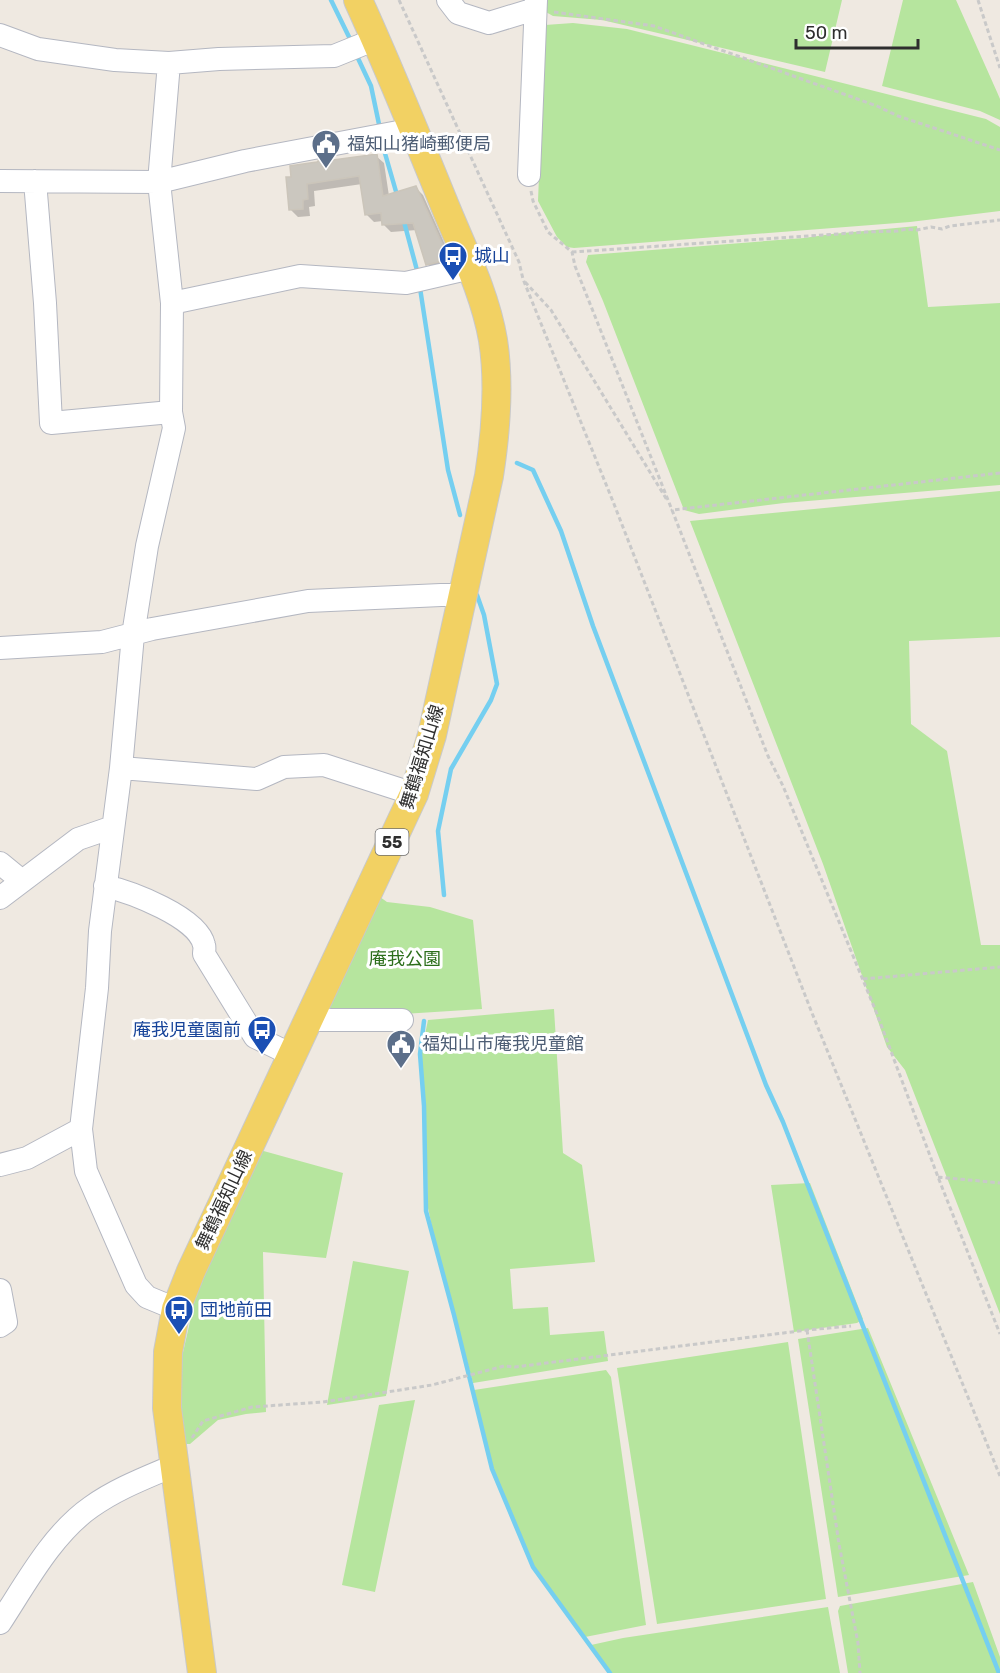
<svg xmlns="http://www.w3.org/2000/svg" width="1000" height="1673" viewBox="0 0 1000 1673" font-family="Rubik,'Noto Sans JP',sans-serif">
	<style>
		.green { fill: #b6e59e }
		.shadow { fill: #0003 }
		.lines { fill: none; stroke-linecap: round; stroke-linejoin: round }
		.stream { stroke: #75cff0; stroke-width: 4.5 }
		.building { fill: #cbc7bf; stroke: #cbc5ba; stroke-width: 1.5 }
		.minor-casing { stroke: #b4b7c1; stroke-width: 24 }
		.major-casing { stroke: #c9c9c9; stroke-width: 30 }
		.path { stroke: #c9c9c9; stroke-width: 3; stroke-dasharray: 4.5 3; stroke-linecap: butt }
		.minor { stroke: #fff; stroke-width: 22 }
		.major { stroke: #f2d163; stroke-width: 28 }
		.labels { text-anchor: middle; stroke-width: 6; stroke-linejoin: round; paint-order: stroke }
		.shield { fill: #fff; stroke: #6d6d6d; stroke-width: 1.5 }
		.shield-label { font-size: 16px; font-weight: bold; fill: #2e2e2e }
		.service-label { font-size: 18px; fill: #4e5e75; stroke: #fff; text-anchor: start }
		.transit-label { font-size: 18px; fill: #164399; stroke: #fff; text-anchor: start }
		.street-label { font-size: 18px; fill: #2e2e2e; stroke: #fff }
		.park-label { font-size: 18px; fill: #2c6e1b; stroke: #fff }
	</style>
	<rect width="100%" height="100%" fill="#efe9e1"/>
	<path class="green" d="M544,0H842L825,72L602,20L553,16L544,11Z
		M903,0H956L997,92L1000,99V120L980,111L882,86Z
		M573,23L627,29L986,119L1000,127V211L910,222L574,248L567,247L557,237L538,201L545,25Z
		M917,226L928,307L1000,303V485L784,503L699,514L684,510L603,301L586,262L588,255L804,238L832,234Z
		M1000,491V637L909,641L911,724L947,751L981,945H1000V1314L905,1070L887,1047L823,864L690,521Z
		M373,892L387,902L430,907L473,920L482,1009L387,1015H319Z
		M554,1009L563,1153L582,1165L595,1262L510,1269L513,1309L548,1307L550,1335L604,1331L608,1361L473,1383L436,1246L428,1208L425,1104L421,1054L428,1020Z
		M260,1150L343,1173L326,1258L263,1252L266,1412L246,1414L218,1420L190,1444H183L179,1378L182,1357L200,1277Z
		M810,1183L863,1319L857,1323L794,1332L771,1185Z
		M353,1261L409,1271L386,1396L327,1405Z
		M868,1328L969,1575L838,1597L798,1339Z
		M788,1342L826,1599L657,1624L617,1368Z
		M606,1370L611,1377L646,1625L585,1637L533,1566L520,1539L493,1468L474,1390Z
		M415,1400L375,1592L342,1585L379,1405Z
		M973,1582L1000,1657V1673H848L838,1611L840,1606Z
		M828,1607L840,1673H612L591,1645L623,1638Z"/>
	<path class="shadow" d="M376,156L384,163L389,196L416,188L423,195L455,267L435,271L427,264L417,230L391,232L384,225L383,221L374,222L366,214L362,184L314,191L315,206L309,207L310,216L298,217L291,210L319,162Z"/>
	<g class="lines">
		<path class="stream" d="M331,0L351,41
			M356,54L371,86L380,129
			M382,143L397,195
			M403,218L418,274
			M420,288L448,470L460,515
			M517,463L533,470L561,531L593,626L766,1085L783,1122L999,1673
			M444,895L438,831L451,769L491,700L497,684L484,615L477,595
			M424,1021L420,1054L424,1106L426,1211L454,1315L492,1469L533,1567L610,1673"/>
	</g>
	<path class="building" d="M377,154L383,196L416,186L449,259L426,265L413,223L382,225L381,213L365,215L359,176L307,184L308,199L303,200V209L289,210L286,177H291L290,166L317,162L318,161L333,159V160Z"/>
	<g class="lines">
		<g class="minor-casing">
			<path id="minor" d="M448,0L458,13L489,23L535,9
				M0,35L38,49L115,60L169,63L219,59L334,56L376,39
				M169,63L159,182L172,303L171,412L174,428L147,546L133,635L121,768L100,931L97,988L81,1129L86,1171L136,1285L147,1297L176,1309
				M529,175L536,0
				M0,181L159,182L245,161L414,129
				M35,181L45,303L51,423L171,412
				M172,303L300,276L406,283L471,268
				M0,648L102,642L152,629L308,601L441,595H463
				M121,768L257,779L284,767L324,765L414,794
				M0,863L22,881
				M105,886C131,892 198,917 204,945C205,948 204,951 204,954L255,1037L292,1055
				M0,898L78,839L113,827
				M308,1020H402
				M0,1165L27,1158L81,1129
				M0,1290L6,1322L0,1326
				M0,1623C25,1585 52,1534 91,1507C116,1489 145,1478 173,1466"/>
		</g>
		<g class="major-casing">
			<path id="major" d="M202,1673L167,1408L168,1352L176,1309L191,1271L414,794L432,735L489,476C496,431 500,385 493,340C485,293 463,250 445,206C417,137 389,68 358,0"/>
		</g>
		<path class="path" d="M399,0L519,262L523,279L614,504L812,1013L1000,1476
			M978,0L1000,68
			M554,12L654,26L877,106L898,116L1000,150
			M531,191L533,201L548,232L572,252L575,266L672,510
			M572,252L866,232L898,231L906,229L917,230L931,227L942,229L950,226L1000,220
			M525,282L551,310L667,500
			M1000,473L672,510L768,756L783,786L877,1014L938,1177L1000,1334
			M863,979L1000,967
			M938,1177L1000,1183
			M807,1330L839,1544L858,1643L860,1673
			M192,1438L203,1421L252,1407L323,1402L432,1385L504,1366L515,1367L807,1330L851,1326"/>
		<use href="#minor" class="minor"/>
		<use href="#major" class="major"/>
	</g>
	<defs>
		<g id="civic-pin" transform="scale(1.5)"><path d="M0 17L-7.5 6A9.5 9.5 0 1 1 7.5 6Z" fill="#5c6f8a" stroke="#fff"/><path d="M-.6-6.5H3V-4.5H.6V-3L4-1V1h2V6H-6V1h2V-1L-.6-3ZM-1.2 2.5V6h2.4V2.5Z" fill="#fff"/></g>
		<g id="bus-pin" transform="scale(1.5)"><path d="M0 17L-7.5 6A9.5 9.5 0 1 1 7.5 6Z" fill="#1a4fb4" stroke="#fff"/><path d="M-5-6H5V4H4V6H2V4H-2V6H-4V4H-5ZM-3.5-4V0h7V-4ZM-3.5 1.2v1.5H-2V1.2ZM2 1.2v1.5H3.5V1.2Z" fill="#fff"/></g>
	</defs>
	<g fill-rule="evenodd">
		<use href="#civic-pin" x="326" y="144"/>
		<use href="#bus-pin" x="453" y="256"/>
		<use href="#bus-pin" x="262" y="1030"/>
		<use href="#civic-pin" x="401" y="1044"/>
		<use href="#bus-pin" x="179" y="1310"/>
	</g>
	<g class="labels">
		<rect class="shield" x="375.5" y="829" width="33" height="26" rx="4.5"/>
		<g class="shield-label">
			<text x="392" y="848">55</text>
		</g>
		<g class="service-label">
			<text x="347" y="150">福知山猪崎郵便局</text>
			<text x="422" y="1050">福知山市庵我児童館</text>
		</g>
		<g class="transit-label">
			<text x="474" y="262">城山</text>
			<text x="241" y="1036" text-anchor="end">庵我児童園前</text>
			<text x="200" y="1316">団地前田</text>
		</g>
		<g class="street-label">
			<text transform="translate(422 757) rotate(-73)" y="6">舞鶴福知山線</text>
			<text transform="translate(224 1200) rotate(-65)" y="6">舞鶴福知山線</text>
		</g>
		<g class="park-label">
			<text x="405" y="965">庵我公園</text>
		</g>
	</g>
	<path d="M796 39v9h122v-9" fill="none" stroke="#2e2e2e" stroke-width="3"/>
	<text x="805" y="39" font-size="18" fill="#2e2e2e" stroke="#ffffff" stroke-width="4.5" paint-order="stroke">50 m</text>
</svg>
